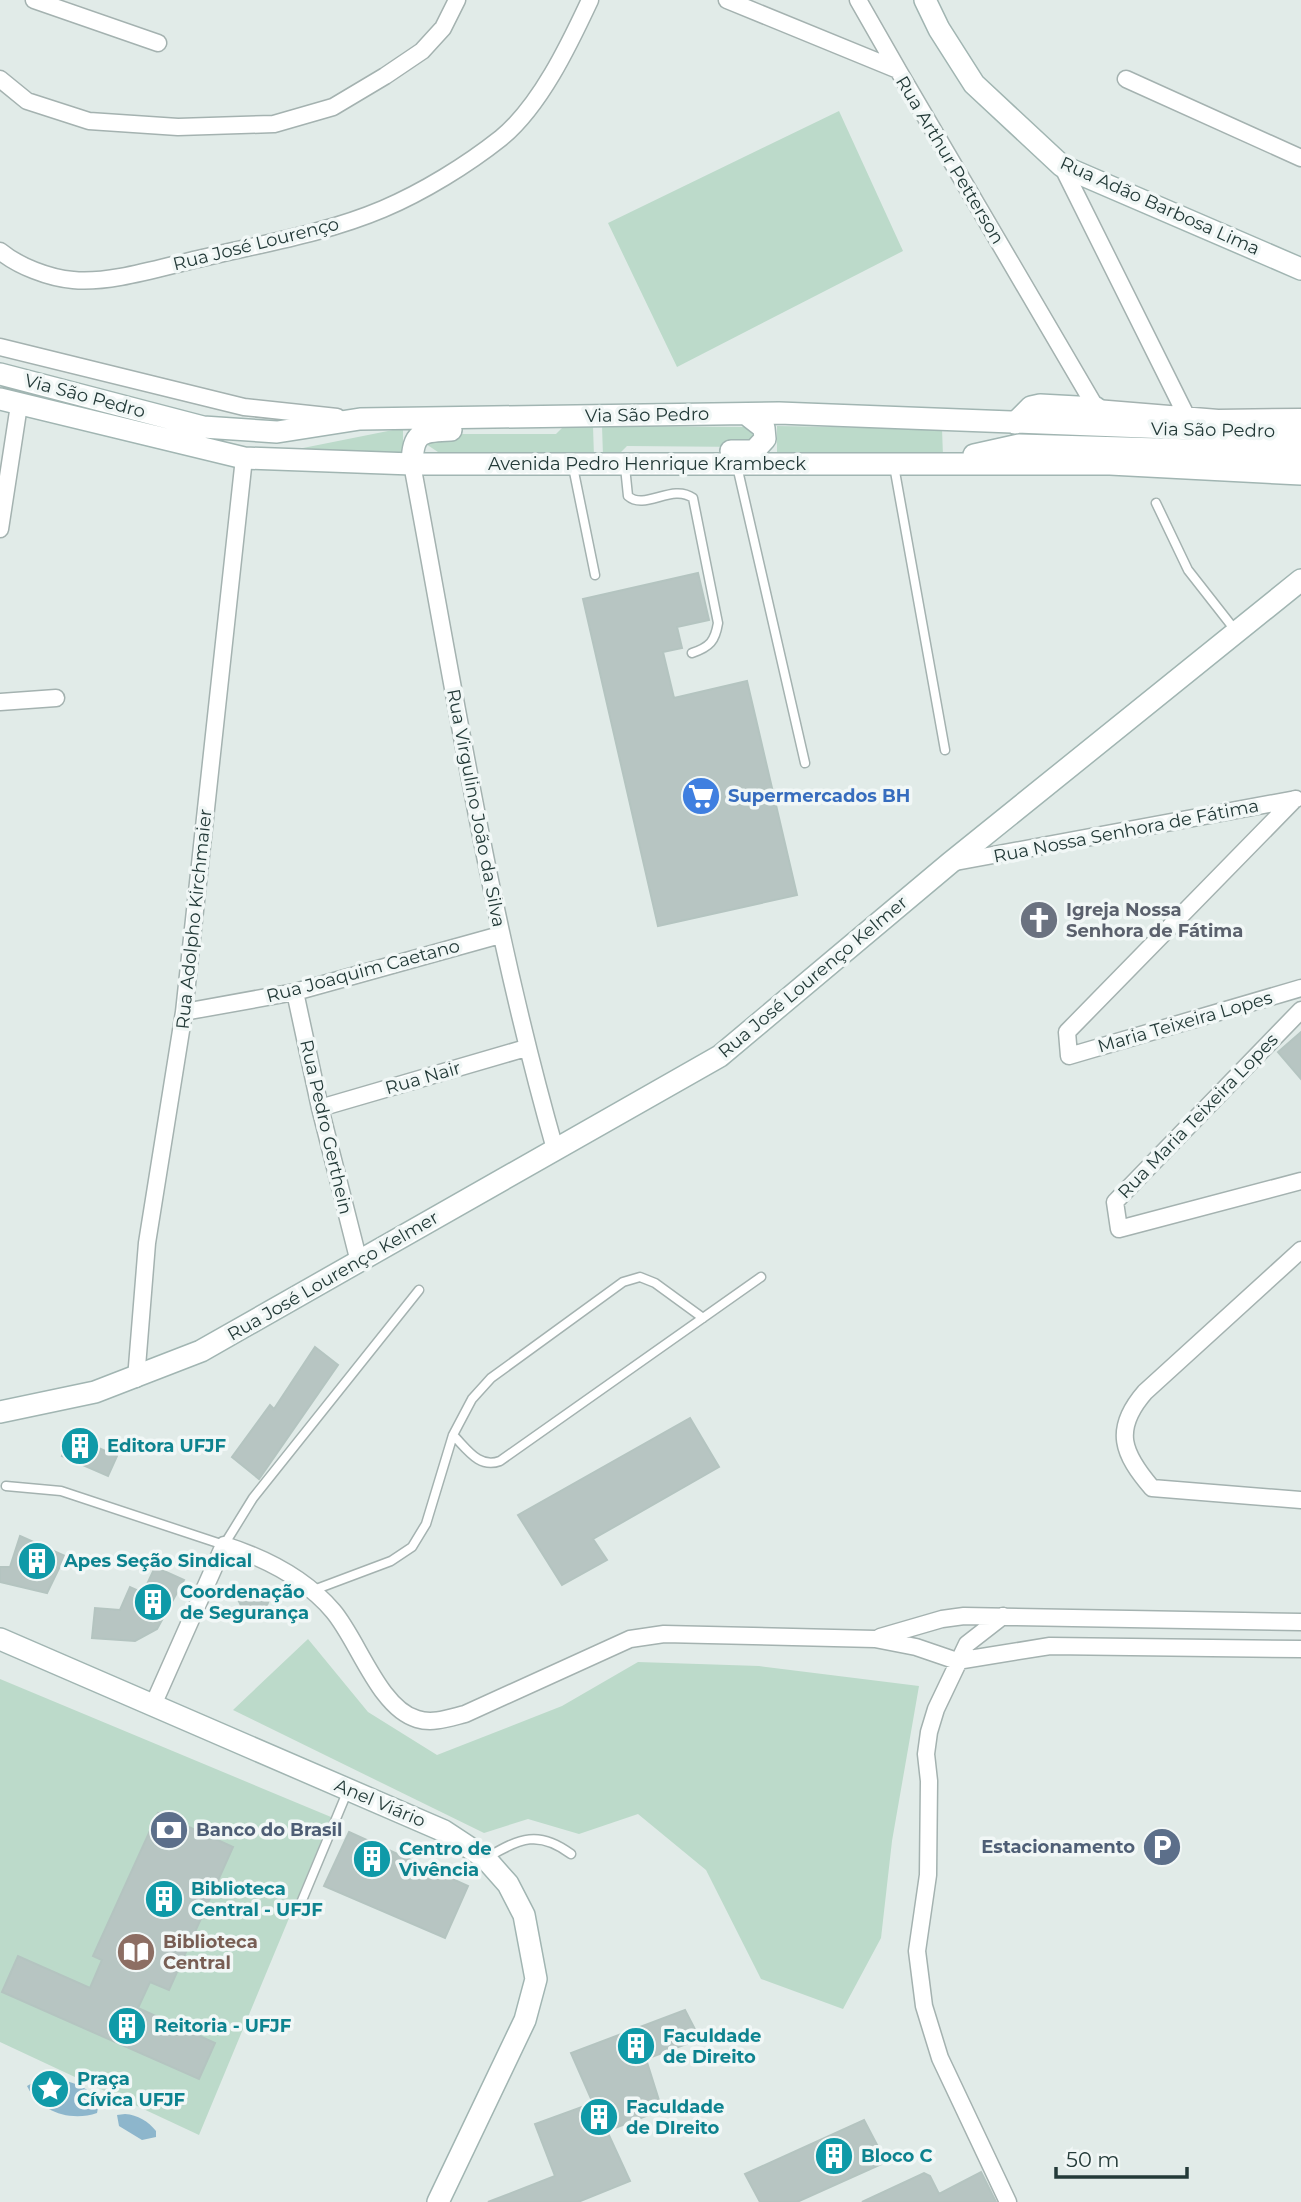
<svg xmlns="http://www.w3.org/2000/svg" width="1301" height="2202" viewBox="0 0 1301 2202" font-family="Montserrat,sans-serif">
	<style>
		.green { fill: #bcdaca }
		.water { fill: #8db6cc }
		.building { fill: #b7c5c2; stroke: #b4c4c0; stroke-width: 2 }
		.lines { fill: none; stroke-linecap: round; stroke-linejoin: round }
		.lane-casing { stroke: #a4b2b0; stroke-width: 11 }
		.street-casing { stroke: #a4b2b0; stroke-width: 19 }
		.secondary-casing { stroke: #a1b5b2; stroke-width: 24 }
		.lane { stroke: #fff; stroke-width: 8 }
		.street { stroke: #fff; stroke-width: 16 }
		.secondary { stroke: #fff; stroke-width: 21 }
		.labels { text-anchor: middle; stroke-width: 7; stroke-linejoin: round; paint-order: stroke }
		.street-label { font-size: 18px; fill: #233a38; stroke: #f1f7f6 }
		.shop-label { font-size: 18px; font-weight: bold; fill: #366cbe; stroke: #f1f7f6; text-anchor: start }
		.worship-label { font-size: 18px; font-weight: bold; fill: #5b616d; stroke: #f1f7f6; text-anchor: start }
		.culture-label { font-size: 18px; font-weight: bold; fill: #0d838f; stroke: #f1f7f6; text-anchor: start }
		.service-label { font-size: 18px; font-weight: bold; fill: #4e5e75; stroke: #f1f7f6; text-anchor: start }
		.education-label { font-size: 18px; font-weight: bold; fill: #785e54; stroke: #f1f7f6; text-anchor: start }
	</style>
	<rect width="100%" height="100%" fill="#e1ebe8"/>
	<path class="green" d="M839,111L903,251L677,367L608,223Z
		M564,426H593L594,457L441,454L426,444L434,434H556Z
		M602,426L746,427L754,436L747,447L627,446L616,457L603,456Z
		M777,426L942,429L943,456L777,454Z
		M403,428V456L283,452Z
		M308,1639L368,1712L437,1755L562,1706L638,1662L759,1666L919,1686L892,1841L881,1938L843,2009L761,1979L706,1870L638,1814L579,1834L528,1819L484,1833L233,1710Z
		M0,1679L331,1817L199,2135L0,2042Z"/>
	<path class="water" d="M43,2077C61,2078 106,2088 97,2113C71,2122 39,2112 27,2086Z
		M125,2114C138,2115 148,2121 156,2131V2137L142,2140L119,2126L117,2115Z"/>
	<path class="building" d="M698,573L709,620L677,627L682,648L663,652L674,698L747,681L797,895L658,926L583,599Z
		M1301,1032V1079L1278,1052Z
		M315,1347L338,1365L259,1479L232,1457L270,1405L274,1409Z
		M690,1418L719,1467L593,1539L607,1560L562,1585L518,1515Z
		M71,1436L117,1456L108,1476L62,1456Z
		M20,1536L65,1556L47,1593L0,1582V1567H10Z
		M155,1567L184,1580L157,1629L135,1641L92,1638L95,1608L120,1610L130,1587L143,1593Z
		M247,1588L270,1598L262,1617L242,1608L237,1597Z
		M158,1813L233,1847L169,1990L150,1982L138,2008L215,2043L199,2079L2,1992L18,1956L90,1988L102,1960L93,1956Z
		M349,1832L468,1886L445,1938L324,1886Z
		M685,2010L700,2039L646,2059L662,2110L607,2131L630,2181L578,2202H488L555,2176L535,2124L593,2103L571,2053Z
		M864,2120L886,2162L797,2202H760L745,2174Z
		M981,2172L996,2202H862L924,2173L930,2176L939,2194Z"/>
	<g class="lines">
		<g class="lane-casing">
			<path id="lane" d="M737,466L805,763
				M894,466L945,750
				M573,467L595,575
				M625,467L628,496C645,511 672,483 693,498L718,623C715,641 710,647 692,653
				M1156,503L1188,570L1235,630
				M453,1435C467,1449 479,1469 500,1461L761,1277
				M6,1486L61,1491L224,1545L253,1498L419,1290
				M311,1591L391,1561L412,1547L426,1524L453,1435L472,1399L491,1378L623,1282L640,1277L655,1283L703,1318
				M488,1857C520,1838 539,1830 571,1854
				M298,1910L348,1790"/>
		</g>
		<g class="street-casing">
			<path id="street" d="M34,0L158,43
				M727,0L898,70L1096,408L1218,418L1301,417
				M858,0L898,70
				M0,79L27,101L89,121L178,127L274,124L333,107L385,76L422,51L443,28L457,0
				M1126,79L1301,158
				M1062,166L1185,413
				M0,251C18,266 49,278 73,280C109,284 162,267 198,259C260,244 324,234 383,209C423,192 467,165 501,138C540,106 569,45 590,0
				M0,347L244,407L337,417
				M412,464C455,694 491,925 555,1149
				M0,529L19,405
				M0,702L56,698
				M1295,799L1067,1032L1069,1056L1301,988
				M950,863L1296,799
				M295,992L320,1108L359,1262
				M1301,1010L1115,1202L1119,1229L1301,1181
				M184,1012L295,992L500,935
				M320,1108L526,1048
				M1301,1250L1145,1392C1112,1430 1123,1454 1152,1488L1301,1500
				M136,1379L147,1243L184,1012L244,458
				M1003,1616L967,1644L936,1709L929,1732L926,1754L929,1781L928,1875L917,1951L924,2006L940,2058L1008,2202
				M880,1637L942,1619L964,1616L1301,1622
				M153,1705L224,1545C265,1558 304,1577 333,1611C358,1640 379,1708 417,1719C433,1724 449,1718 465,1714L630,1639L664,1634L875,1639L916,1647L957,1661L1050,1646L1301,1649"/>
		</g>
		<g class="secondary-casing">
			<path id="secondary" d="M925,0L939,29L974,84L1062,166L1301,269
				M0,374L203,427L277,432L360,419L779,413L1301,433
				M0,399L244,458L412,464H1110L1301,474
				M1015,423L1031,407L1040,405L1096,408
				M731,451H754L765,439L764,428L746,414
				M974,455L1019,445L1301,453
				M412,464C413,432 421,431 451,430
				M0,1412L95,1392L201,1351L720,1056L950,863L1301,580
				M0,1639L444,1831L485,1858L508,1884L524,1915L536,1979L525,2020L438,2202"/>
		</g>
		<use href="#lane" class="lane"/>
		<use href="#street" class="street"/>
		<use href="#secondary" class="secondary"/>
	</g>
	<defs>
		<g id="supermarket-disc" transform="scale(2.0125)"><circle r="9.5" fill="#3f7fe0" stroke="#f1f7f6"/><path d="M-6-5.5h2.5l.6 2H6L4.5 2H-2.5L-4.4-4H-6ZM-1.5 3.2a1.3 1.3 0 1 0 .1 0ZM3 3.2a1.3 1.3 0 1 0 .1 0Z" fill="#fff"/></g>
		<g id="church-disc" transform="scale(2.0125)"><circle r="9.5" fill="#6b7280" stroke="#f1f7f6"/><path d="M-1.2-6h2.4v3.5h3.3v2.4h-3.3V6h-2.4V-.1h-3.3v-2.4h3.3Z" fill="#fff"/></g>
		<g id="building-disc" transform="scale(2.0125)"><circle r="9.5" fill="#0f9aa8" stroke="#f1f7f6"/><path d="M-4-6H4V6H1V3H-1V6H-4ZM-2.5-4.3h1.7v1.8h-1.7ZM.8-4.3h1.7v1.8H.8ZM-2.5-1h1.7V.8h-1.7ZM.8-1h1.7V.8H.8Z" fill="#fff"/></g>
		<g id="bank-disc" transform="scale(2.0125)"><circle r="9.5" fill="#5c6f8a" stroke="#f1f7f6"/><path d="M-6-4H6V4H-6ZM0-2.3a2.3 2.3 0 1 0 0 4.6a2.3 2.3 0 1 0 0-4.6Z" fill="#fff"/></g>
		<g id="parking-disc" transform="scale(2.0125)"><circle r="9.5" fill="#5c6f8a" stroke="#f1f7f6"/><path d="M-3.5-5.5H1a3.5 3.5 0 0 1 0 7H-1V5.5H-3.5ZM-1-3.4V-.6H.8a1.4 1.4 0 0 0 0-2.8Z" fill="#fff"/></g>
		<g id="library-disc" transform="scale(2.0125)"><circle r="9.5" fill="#8d6e63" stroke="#f1f7f6"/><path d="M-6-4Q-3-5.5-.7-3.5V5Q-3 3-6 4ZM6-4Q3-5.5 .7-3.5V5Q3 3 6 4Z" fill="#fff"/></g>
		<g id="sight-disc" transform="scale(2.0125)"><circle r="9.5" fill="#0f9aa8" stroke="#f1f7f6"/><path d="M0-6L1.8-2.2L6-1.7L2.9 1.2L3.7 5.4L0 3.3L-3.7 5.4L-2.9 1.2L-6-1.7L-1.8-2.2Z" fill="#fff"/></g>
	</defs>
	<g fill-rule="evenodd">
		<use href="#supermarket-disc" x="701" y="796"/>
		<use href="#church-disc" x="1039" y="920"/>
		<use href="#building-disc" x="80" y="1446"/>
		<use href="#building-disc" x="37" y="1561"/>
		<use href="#building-disc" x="153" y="1602"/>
		<use href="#bank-disc" x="169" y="1830"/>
		<use href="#parking-disc" x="1162" y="1847"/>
		<use href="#building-disc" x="372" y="1859"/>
		<use href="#building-disc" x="164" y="1899"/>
		<use href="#library-disc" x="136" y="1952"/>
		<use href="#building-disc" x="127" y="2026"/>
		<use href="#building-disc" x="636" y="2046"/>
		<use href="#sight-disc" x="50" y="2089"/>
		<use href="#building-disc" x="599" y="2117"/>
		<use href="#building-disc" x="834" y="2156"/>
	</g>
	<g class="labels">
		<g class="street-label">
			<text transform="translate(950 160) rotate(59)" y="6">Rua Arthur Petterson</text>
			<text transform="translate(1160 206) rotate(24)" y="6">Rua Adão Barbosa Lima</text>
			<text transform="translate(256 244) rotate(-14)" y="6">Rua José Lourenço</text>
			<text transform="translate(85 396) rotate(15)" y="6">Via São Pedro</text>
			<text transform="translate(647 415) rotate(-1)" y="6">Via São Pedro</text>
			<text transform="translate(1213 430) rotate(1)" y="6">Via São Pedro</text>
			<text x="647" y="470">Avenida Pedro Henrique Krambeck</text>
			<text transform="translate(476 808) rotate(79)" y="6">Rua Virgulino João da Silva</text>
			<text transform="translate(1126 831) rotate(-11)" y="6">Rua Nossa Senhora de Fátima</text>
			<text transform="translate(194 919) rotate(-84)" y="6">Rua Adolpho Kirchmaier</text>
			<text transform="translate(363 971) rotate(-15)" y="6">Rua Joaquim Caetano</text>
			<text transform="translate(813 977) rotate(-40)" y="6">Rua José Lourenço Kelmer</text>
			<text transform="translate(1185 1022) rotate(-16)" y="6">Maria Teixeira Lopes</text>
			<text transform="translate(423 1078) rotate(-16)" y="6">Rua Nair</text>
			<text transform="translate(1198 1116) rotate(-46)" y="6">Rua Maria Teixeira Lopes</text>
			<text transform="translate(326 1127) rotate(77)" y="6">Rua Pedro Gerthein</text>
			<text transform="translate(333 1276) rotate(-30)" y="6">Rua José Lourenço Kelmer</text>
			<text transform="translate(380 1803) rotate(23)" y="6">Anel Viário</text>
		</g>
		<g class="shop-label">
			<text x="728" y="802">Supermercados BH</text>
		</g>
		<g class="worship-label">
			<text x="1066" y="916">Igreja Nossa<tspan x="1066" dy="21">Senhora de Fátima</tspan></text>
		</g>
		<g class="culture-label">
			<text x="107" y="1452">Editora UFJF</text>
			<text x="64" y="1567">Apes Seção Sindical</text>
			<text x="180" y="1598">Coordenação<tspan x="180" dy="21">de Segurança</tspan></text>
			<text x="399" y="1855">Centro de<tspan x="399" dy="21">Vivência</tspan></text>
			<text x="191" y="1895">Biblioteca<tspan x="191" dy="21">Central - UFJF</tspan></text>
			<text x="154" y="2032">Reitoria - UFJF</text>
			<text x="663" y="2042">Faculdade<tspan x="663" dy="21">de Direito</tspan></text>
			<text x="77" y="2085">Praça<tspan x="77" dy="21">Cívica UFJF</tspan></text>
			<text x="626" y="2113">Faculdade<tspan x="626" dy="21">de DIreito</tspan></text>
			<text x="861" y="2162">Bloco C</text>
		</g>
		<g class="service-label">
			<text x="196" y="1836">Banco do Brasil</text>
			<text x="1135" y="1853" text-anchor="end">Estacionamento</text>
		</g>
		<g class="education-label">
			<text x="163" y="1948">Biblioteca<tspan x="163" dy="21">Central</tspan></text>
		</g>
	</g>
	<path d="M1056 2167v10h131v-10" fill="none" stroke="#233a38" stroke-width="3.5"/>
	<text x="1066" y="2167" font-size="21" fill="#233a38" stroke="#f1f7f6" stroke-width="5" paint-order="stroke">50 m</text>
</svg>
